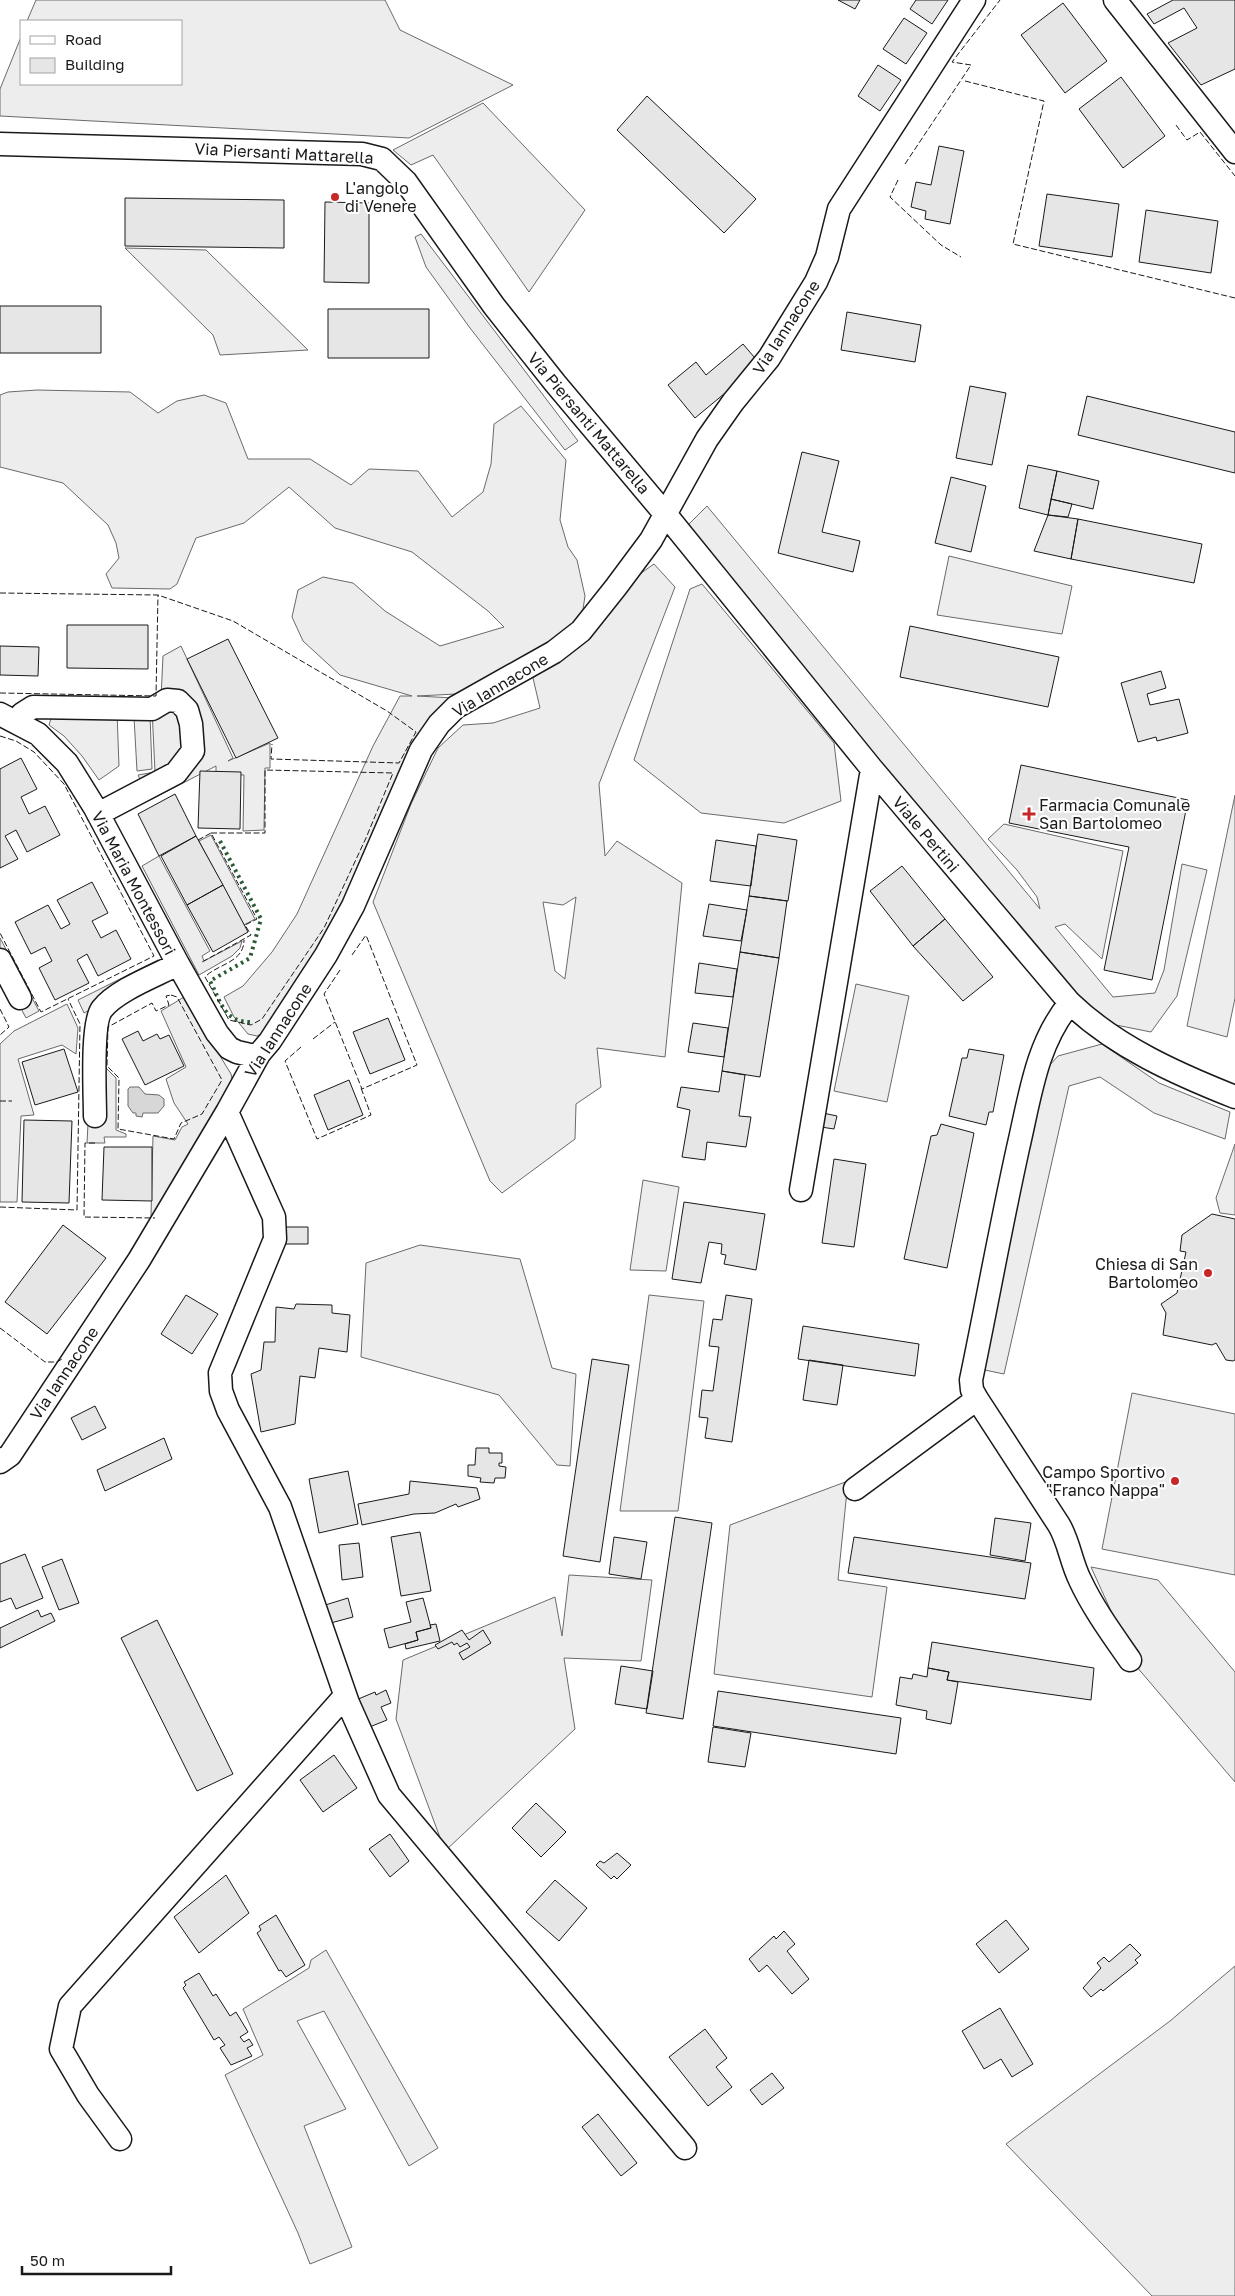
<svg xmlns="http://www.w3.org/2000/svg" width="1235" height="2296" viewBox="0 0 1235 2296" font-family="'Golos Text',sans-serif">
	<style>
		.built { fill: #ededed; stroke: #6a6a6a; fill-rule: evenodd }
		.water { fill: #d7d7d7; stroke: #6a6a6a }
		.building { fill: #e6e6e6; stroke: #1a1a1a }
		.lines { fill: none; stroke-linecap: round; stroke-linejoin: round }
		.minor-casing { stroke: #1a1a1a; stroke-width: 25 }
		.minor { stroke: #fff; stroke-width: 22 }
		.hedge { stroke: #2b5a34; stroke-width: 4; stroke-dasharray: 2.5 4; stroke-linecap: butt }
		.fence { stroke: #1a1a1a; stroke-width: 1; stroke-dasharray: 6 2.5; stroke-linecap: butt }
		.poi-dot { fill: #c62828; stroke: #fff; stroke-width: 2 }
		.labels { text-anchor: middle; stroke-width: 4; stroke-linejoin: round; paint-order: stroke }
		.street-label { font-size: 16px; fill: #1a1a1a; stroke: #fff }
		.poi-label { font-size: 16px; fill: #1a1a1a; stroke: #fff; text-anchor: start }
	</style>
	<rect width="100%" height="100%" fill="#fff"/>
	<path class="built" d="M36,0H385L400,30L513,85L409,138L0,116V89L21,37V84H181V21H27Z
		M483,103L585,210L529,292L433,155L411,165L393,150Z
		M421,234L578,441L565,450L470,328L426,267L415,237Z
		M125,248L206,250L308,350L220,355L213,335Z
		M37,390L130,392L158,413L177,401L204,395L226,403L248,459H310L351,485L369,469L418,471L452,517L483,492L491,464L494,424L521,406L566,460L560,520L568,547L577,560L585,596L582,616L543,649L456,694L417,696L454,698L381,841L268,1031L257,1036L248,1034L234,1017L224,997L243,986L272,952L297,914L373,746L400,696H412L340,675L303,641L292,617L298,590L323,577L353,583L385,611L440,646L504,627L488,611L412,552L335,528L289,487L244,523L196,538L177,584L170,589L112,588L106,574L119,558L116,543L108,525L63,483L0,467V395L8,392Z
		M707,506L1040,909L1037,897L1017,870L988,839L1004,824L1123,851L1102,959L1065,924L1055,927L1113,997L1155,993L1164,970L1182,864L1207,870L1177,996L1151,1032L1111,1024L1066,983L684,529Z
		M949,556L1072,586L1062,634L937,615Z
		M654,564L675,587L599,784L605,856L617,841L682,883L665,1057L597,1048L601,1087L576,1104L575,1139L502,1193L490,1181L373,902L411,804L438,748L463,725L493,723L540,708L533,678L605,616L637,576ZM576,897L565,978V979L555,971L543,902L563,905Z
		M702,584L834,743L841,801L784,823L701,813L634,760L690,589Z
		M181,646L233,758L228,761L270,743V768H265L264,830L243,831L244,775L216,774V766L150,800L138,775L155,772L152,709L161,698L163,656Z
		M53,712H117L119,766L99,780L82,756L64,736L49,725Z
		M150,716L152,769L137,771L134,717Z
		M1235,795V998L1227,1037L1187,1026Z
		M211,835L255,919L244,925L199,841Z
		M159,856L210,951L202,956L204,961L242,941L240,948L232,956L199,975L142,866Z
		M0,938L39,1011L26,1018L0,968Z
		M158,960L165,971L84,1013L78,1000Z
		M856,984L909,996L887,1102L834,1091Z
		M184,997L231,1074L234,1087L159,1217L151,1216L153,1136L175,1140L182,1127L188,1124L174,1103L166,1079L186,1067L161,1011Z
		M67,1004L78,1028L76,1054L62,1045L18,1059L34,1115L21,1116L17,1202H0V1044L14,1031Z
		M1102,1044L1159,1083L1230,1112L1225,1139L1154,1113L1100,1077L1069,1086L1004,1374L980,1369L1047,1068L1058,1056Z
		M91,1067H105L116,1078V1130L126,1134V1137H104L105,1143H87Z
		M1235,1144V1215L1220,1213L1216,1198Z
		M643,1180L679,1187L666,1271L630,1270Z
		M420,1245L520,1259L552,1368L576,1374L570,1466L557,1465L499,1395L361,1357L366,1263Z
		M649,1295L704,1301L678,1511H620Z
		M1132,1393L1235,1414V1575L1102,1549Z
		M848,1481L838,1580L887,1587L872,1697L714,1674L730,1525Z
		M1091,1567L1158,1580L1235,1672V1782L1136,1666Z
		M569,1575L652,1580L641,1661L564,1658L575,1729L445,1851L396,1719L403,1660L555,1597L562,1636Z
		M326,1950L438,2148L409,2166L324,2011L297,2021L346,2109L304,2126L352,2247L310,2264L298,2233L225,2075L263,2055L243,2009L309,1968L311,1960Z
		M1235,1966V2296H1152L1006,2144L1170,2021Z"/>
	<path class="water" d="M130,1087H139L145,1094L159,1095L164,1099V1106L158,1113H143L142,1117L136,1116V1113H133L128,1106V1089Z"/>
	<path class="building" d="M838,0H860L855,9Z
		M916,0H948L932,24L910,9Z
		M1173,0H1235V69L1201,85L1168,43L1197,28L1184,8L1154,24L1147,14Z
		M1063,3L1107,61L1065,93L1021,35Z
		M904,18L927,33L906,64L883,49Z
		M878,65L901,80L880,111L858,96Z
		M1121,77L1165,136L1123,168L1079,109Z
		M647,96L756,199L724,233L617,130Z
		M939,146L964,151L950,224L925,219L926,211L911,207L916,182L931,185Z
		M1047,194L1119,204L1112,257L1039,246Z
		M125,198L284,200V248L125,246Z
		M325,202L369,203V283L324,282Z
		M1146,210L1218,221L1211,273L1139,262Z
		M0,306H101V353H0Z
		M328,309H429V358H328Z
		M847,312L921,325L915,362L841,350Z
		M743,344L760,364L695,418L668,385L696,362L706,375Z
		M970,386L1006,393L992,465L956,458Z
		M1087,396L1235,432V473L1078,435Z
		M802,452L839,461L822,532L860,541L853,572L778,553Z
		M1028,465L1057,471L1048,515L1019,508Z
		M1057,471L1099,481L1093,509L1051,499Z
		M951,477L986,486L971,552L935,543Z
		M1051,499L1072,504L1068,517L1048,515Z
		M1048,515L1078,519L1071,559L1034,551Z
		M1078,519L1202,544L1194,583L1071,559Z
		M67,625H148V669L67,668Z
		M910,626L1059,657L1048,707L900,677Z
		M228,639L278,738L236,758L187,659Z
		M0,646L39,647L38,676L0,675Z
		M1161,671L1166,688L1147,694L1150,705L1179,699L1188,733L1157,741L1156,737L1138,742L1121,683Z
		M21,758L37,789L21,797L29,814L45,806L60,835L27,852L16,830L5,836L18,859L0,868V769Z
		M1021,765L1188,800L1152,980L1104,970L1129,847L1009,823Z
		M200,771L241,772L240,829L198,828Z
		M175,794L196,836L159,856L138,814Z
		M758,834L797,840L788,901L749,896Z
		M196,836L223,885L187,905L161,856Z
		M716,840L756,846L751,886L710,881Z
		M902,866L945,919L913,946L870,891Z
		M92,882L108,913L92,921L101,938L116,930L131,959L98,976L87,954L77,960L89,983L55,1000L39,968L52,961L45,947L31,954L15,922L48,905L61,929L70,924L57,900Z
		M223,885L248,932L213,952L187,905Z
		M749,896L787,901L779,958L740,952Z
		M709,904L747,910L741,941L703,936Z
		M945,919L993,977L963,1001L913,946Z
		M740,952L779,958L760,1077L722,1071Z
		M699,963L737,969L733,997L695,993Z
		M388,1018L405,1060L370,1074L353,1032Z
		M693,1023L728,1028L724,1057L688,1052Z
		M138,1031L143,1041L157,1034L160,1039L169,1035L184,1066L145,1085L122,1039Z
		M64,1049L78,1092L35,1105L22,1062Z
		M969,1049L1004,1055L993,1112H989L986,1125L949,1116L962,1058H967Z
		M722,1071L745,1075L739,1116L751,1117L746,1147L707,1142L705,1160L682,1157L690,1110L677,1107L681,1087L719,1092Z
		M349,1080L363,1115L328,1130L314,1095Z
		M823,1113L837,1116L834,1129L821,1127Z
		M24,1120L72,1121L69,1203L22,1202Z
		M941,1124L974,1133L947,1268L904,1259L931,1136L937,1135Z
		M104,1147H152V1201L102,1200Z
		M834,1159L866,1164L854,1247L822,1243Z
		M684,1202L765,1214L756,1270L724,1264L726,1255L721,1254L722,1244L709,1242L701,1283L672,1279Z
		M1212,1214L1235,1219V1360L1233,1361L1226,1360L1216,1343L1212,1345L1163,1335L1166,1313L1161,1304L1177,1293L1186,1252L1180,1251L1182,1235Z
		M63,1225L106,1258L47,1334L5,1302Z
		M284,1227H308V1244H284Z
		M186,1295L218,1314L192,1354L161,1334Z
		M726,1295L752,1299L732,1442L705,1438L708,1418L699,1417L702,1390L713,1391L719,1347L709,1346L713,1319L722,1320Z
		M296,1304L332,1305V1313L350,1315L347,1352L319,1348L315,1378L300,1376L295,1424L261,1432L251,1374L261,1370L264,1342H275L276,1307L294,1309Z
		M803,1326L919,1344L915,1376L798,1359Z
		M592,1359L629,1365L600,1562L563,1556Z
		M809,1360L843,1365L837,1405L803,1400Z
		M95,1406L106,1428L82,1440L71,1418Z
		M164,1438L172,1459L105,1491L97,1470Z
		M476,1448H489V1453H502V1463H499V1466L506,1467L505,1478H495L494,1483L480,1482L481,1478L468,1476V1465H475Z
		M348,1471L358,1524L319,1533L309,1479Z
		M410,1481L477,1488L480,1499L458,1507L456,1504L435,1513L414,1514L362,1525L358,1504L409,1494Z
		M675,1517L712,1523L683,1719L646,1713Z
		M995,1518L1031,1523L1025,1561L990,1555Z
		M420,1532L431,1591L401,1596L391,1537Z
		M614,1537L647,1542L641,1579L609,1574Z
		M854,1537L1031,1563L1025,1599L848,1573Z
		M359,1543L363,1577L342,1580L339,1545Z
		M25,1554L43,1598L16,1609L11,1598L0,1602V1564Z
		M62,1559L79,1603L59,1610L42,1567Z
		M348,1598L353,1617L327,1624L322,1606Z
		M423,1598L431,1628L416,1632L418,1640L389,1648L384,1629L411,1622L406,1602Z
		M38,1610L41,1617L51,1613L55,1621L0,1648V1628Z
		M157,1620L233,1774L197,1791L121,1638Z
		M436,1624L440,1641L406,1649L405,1644L418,1640L416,1632L431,1628L430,1625Z
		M462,1630L469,1640L483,1630L491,1643L463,1660L459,1653L470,1647L467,1643L460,1647L457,1643L454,1645L452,1642L438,1649L435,1645Z
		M932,1642L1094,1668L1091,1700L947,1680L949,1672L928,1668Z
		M621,1666L653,1671L647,1709L615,1704Z
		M928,1668L949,1672L947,1680L958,1682L951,1724L926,1719L927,1711L896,1705L900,1677L912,1679L913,1674L927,1677Z
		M386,1690L391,1703L381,1707L387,1720L367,1728L356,1700L375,1692L376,1695Z
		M718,1691L901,1718L896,1754L713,1726Z
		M713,1727L751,1733L745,1767L708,1762Z
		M334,1755L357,1788L323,1812L300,1780Z
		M536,1803L566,1832L541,1857L512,1828Z
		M390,1834L409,1861L390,1877L369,1849Z
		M617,1853L631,1865L617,1879L614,1876L611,1879L596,1865L600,1861L604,1863Z
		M226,1875L249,1913L199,1953L174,1917Z
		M555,1880L587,1908L559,1941L526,1912Z
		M276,1915L305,1965L286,1977L281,1970L279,1971L257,1933L261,1930L259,1926Z
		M1006,1920L1029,1949L999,1973L976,1944Z
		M784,1931L795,1944L787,1951L809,1979L792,1994L767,1965L759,1972L749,1959L774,1936L776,1939Z
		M1130,1944L1141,1955L1135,1960L1138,1963L1103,1991L1101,1989L1091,1997L1083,1988L1101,1968L1097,1963L1104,1957L1109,1962Z
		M199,1973L213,1996L216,1994L230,2016L236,2012L248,2032L240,2037L244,2042L249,2039L253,2045L247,2048L252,2056L231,2065L220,2048L225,2045L219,2037L214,2040L183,1988L186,1985L184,1982Z
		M1000,2008L1033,2064L1012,2077L1001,2059L984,2069L962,2031Z
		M705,2029L727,2058L716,2067L732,2087L708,2106L669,2057Z
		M772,2073L784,2088L762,2105L750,2090Z
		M598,2114L637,2163L621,2176L582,2127Z"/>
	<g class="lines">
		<g class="minor-casing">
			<path id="minor" d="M1115,0L1235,152
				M0,144L362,154L382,159L406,182L494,306L555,383L671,521L872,769L1070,1003C1116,1047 1177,1074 1235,1097
				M0,714L38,734L67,763L95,808L178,964L217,1033L229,1048L237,1052L250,1055L259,1054
				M18,722L22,714L33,707L152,709L167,700L178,701L187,710L191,724L193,751L176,773L98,814
				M0,960L20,998
				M1070,1003C1036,1044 1030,1097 1018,1148C1001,1225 987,1303 971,1380L972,1390L977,1399L1059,1525C1069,1542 1071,1562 1080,1580C1093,1608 1112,1634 1130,1660
				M227,1112L274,1217L275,1239L220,1373L221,1391L228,1410L280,1507L348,1703L389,1795L685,2148
				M95,1116C95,1095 91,1023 102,1009C117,990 155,976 178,964
				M801,1190L872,769
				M0,1462L10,1455L139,1260L227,1112L259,1054L270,1041L326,955L353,906L421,750L439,724L456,707L554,652L581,631L616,587L651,540L707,439L733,402L769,358L816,282L827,257L839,209L974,0
				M855,1489L977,1399
				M120,2139L88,2095L61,2049L70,2006L345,1696"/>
		</g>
		<use href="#minor" class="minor"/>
		<path class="hedge" d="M220,841L261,919L250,958L210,981C221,1002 224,1023 252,1022"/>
		<path class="fence" d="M965,81L1044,101L1013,244L1235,298
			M1176,125L1187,140L1200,132L1235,176
			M905,164L971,65L952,62L1000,0
			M898,180L890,197L941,245L961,257
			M0,593L158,595L233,621L387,711L416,732L399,763L271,759L272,744
			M0,693L156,696L158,595
			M0,736L16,741L34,752L64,784L154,956L41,1012L0,933
			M211,833H265V770L393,773L366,838L324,928L262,1019L251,1025L229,1020L205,977C217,964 244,963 244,940
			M198,840L211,833L257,919L245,925L251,935L202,962
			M352,955L366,935
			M340,970L324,994L362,1089L417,1065L366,935
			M171,995L177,997L222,1080L202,1114L181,1123L174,1139L118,1129L119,1078L107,1066L108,1027L152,1003L156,1011L169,1005L166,996Z
			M0,1009L9,1027L0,1035
			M313,1039L335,1022
			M301,1047L285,1061L317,1139L371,1115L361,1088
			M0,1101H12
			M95,1143H85L84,1217L155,1218
			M0,1207L77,1210L80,1024L68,999
			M0,1328L45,1362H57L62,1359"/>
	</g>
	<g class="poi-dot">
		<circle cx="335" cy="197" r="5"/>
		<path d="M1026.5 806.5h5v5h5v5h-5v5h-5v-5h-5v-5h5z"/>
		<circle cx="1208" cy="1273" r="5"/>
		<circle cx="1175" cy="1481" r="5"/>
	</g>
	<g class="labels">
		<g class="street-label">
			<text transform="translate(284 153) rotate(3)" y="6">Via Piersanti Mattarella</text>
			<text transform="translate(786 327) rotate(-57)" y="6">Via Iannacone</text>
			<text transform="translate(589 423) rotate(50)" y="6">Via Piersanti Mattarella</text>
			<text transform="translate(500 685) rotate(-31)" y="6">Via Iannacone</text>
			<text transform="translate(926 834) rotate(50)" y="6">Viale Pertini</text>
			<text transform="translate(134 883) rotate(62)" y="6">Via Maria Montessori</text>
			<text transform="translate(278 1030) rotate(-57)" y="6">Via Iannacone</text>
			<text transform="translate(64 1373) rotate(-56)" y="6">Via Iannacone</text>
		</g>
		<g class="poi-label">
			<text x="345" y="194">L'angolo<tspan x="345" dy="18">di Venere</tspan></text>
			<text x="1039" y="811">Farmacia Comunale<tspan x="1039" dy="18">San Bartolomeo</tspan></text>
			<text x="1198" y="1270" text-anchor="end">Chiesa di San<tspan x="1198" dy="18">Bartolomeo</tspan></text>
			<text x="1165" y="1478" text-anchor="end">Campo Sportivo<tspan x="1165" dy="18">"Franco Nappa"</tspan></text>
		</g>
	</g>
	<rect x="20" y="20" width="162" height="65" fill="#ffffff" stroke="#a3a3a3"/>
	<rect x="30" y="36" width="25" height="8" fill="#ffffff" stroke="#a3a3a3"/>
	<text x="65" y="45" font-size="15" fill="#1a1a1a">Road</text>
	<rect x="30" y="58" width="25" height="15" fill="#e6e6e6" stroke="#a3a3a3"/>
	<text x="65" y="70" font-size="15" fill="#1a1a1a">Building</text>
	<path d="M22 2266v8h149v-8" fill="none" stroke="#1a1a1a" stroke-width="2.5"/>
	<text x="30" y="2266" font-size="15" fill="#1a1a1a" stroke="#ffffff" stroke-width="4" paint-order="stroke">50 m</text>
</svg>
